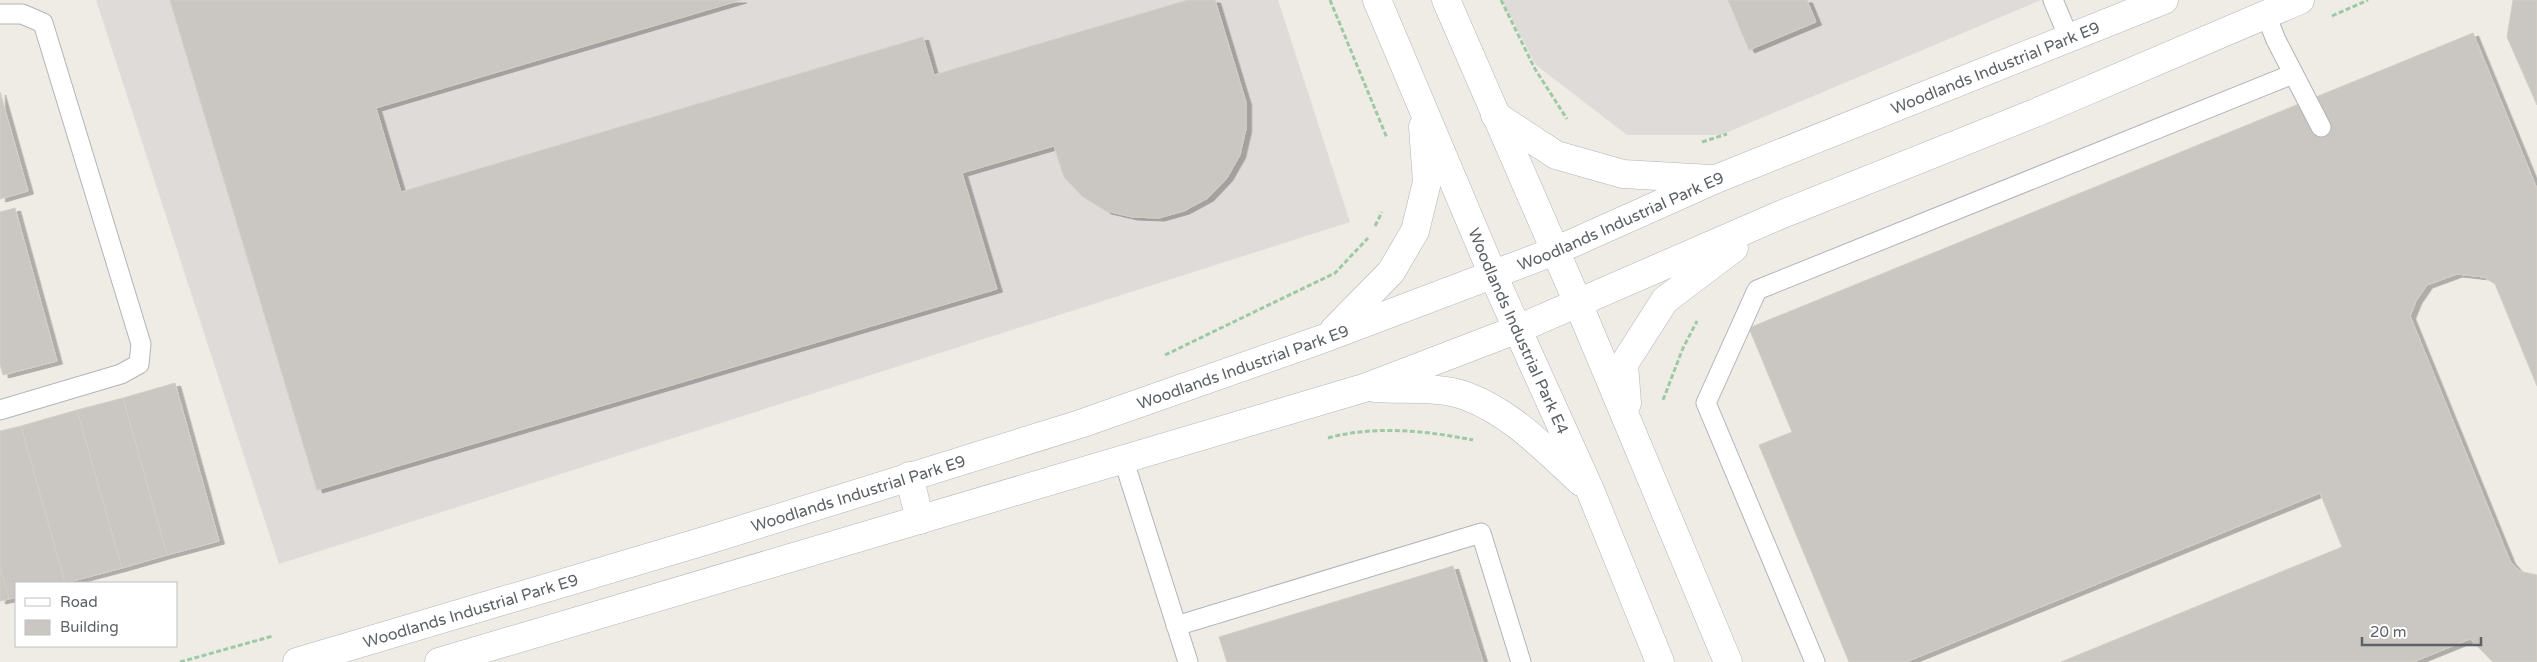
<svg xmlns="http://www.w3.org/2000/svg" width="2537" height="662" viewBox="0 0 2537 662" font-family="'Varela Round',sans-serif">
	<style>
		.industrial { fill: #dedbd8 }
		.building { fill: #cac7c3; stroke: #d4cdc4; filter: url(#shadow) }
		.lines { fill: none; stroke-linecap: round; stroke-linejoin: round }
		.service-casing { stroke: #b1b4b8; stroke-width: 21 }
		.minor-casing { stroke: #b1b4b8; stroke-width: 29 }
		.path { stroke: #9dcaa5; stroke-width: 3; stroke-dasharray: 5 2.5; stroke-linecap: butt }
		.service { stroke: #fff; stroke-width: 19 }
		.minor { stroke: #fff; stroke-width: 28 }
		.labels { text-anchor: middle; stroke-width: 4.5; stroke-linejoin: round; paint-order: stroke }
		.street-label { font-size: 16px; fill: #5d6266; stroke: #fff }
	</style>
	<defs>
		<filter id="shadow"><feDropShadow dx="5.5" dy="3" stdDeviation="0" flood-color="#0004"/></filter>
	</defs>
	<rect width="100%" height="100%" fill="#efece6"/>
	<path class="industrial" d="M96,0H1278L1350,222L279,564Z
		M1502,0H2041L1721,135H1627L1536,65Z"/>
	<path class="building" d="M170,0H741L376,108L401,192L923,37L934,75L1188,0H1215L1246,102V129L1240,155L1227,178L1208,198L1184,211L1159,218L1132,217L1106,211L1082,196L1064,177L1054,146L962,173L997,289L317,490Z
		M1728,0H1807L1816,22L1749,50Z
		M2513,0H2537V105L2507,37Z
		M2473,33L2537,189V386L2495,284L2484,277L2457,274L2427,285L2416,301L2410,316L2510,561L2519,571L2537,575V662H2493L2470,639L2413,662H2061L2342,547L2320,493L1906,662H1849L1759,445L1792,432L1749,328Z
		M0,92L28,191L0,199Z
		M15,208L57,361L3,375L0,364V212Z
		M175,383L219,541L167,555L123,398Z
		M123,398L167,555L122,568L77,410Z
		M77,410L122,568L65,583L21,426Z
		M21,426L65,583H16V597L9,599L0,567V431Z
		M1453,566L1483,662H1227L1219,637Z
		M0,567L9,599L0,601Z"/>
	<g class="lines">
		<g class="service-casing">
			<path id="service" d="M2053,0L2069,38
				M0,14H22L43,23L141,344L139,364L121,374L0,410
				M2266,15L2276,40L2321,127
				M1123,458L1188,662
				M1176,626L1481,533L1521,662
				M1815,662L1706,403L1757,290L2293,74"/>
		</g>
		<g class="minor-casing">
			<g id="minor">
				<path id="s1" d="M1377,0L1493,275L1590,490L1660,662"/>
				<path d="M1446,0L1578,303L1728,662"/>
				<path d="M1495,115L1556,155L1623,174L1711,179"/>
				<path d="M1334,330L1391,272L1415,231L1427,182L1423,127"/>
				<path d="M1375,388C1403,390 1438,386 1466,396C1512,413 1546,450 1581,482"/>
				<path d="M1627,403L1624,364L1665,300L1734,248"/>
				<path d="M909,476L920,520"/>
				<path id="s2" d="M297,662L711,539L1080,424L1325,338L1555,251L1716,179L2164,0"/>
				<path d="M439,662L1364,388L1518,329L1780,215L2035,113L2300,0"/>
			</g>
		</g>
		<path class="path" d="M1330,0L1387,138
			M1501,0L1535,69L1567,119
			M2332,16L2368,0
			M1702,142L1727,134
			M1375,226L1382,212
			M1165,355L1335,273L1368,238
			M1663,400L1683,348L1697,321
			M1328,438C1375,425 1427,431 1473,440
			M180,662L273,636"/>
		<use href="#service" class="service"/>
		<use href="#minor" class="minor"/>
	</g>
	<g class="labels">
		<g class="street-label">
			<text dy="6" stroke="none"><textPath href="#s2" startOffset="1801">Woodlands Industrial Park E9</textPath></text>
			<text dy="6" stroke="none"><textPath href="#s2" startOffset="1396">Woodlands Industrial Park E9</textPath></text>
			<text dy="6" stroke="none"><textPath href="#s1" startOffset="360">Woodlands Industrial Park E4</textPath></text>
			<text dy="6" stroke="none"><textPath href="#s2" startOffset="991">Woodlands Industrial Park E9</textPath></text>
			<text dy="6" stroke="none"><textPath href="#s2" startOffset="586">Woodlands Industrial Park E9</textPath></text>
			<text dy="6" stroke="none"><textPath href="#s2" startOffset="181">Woodlands Industrial Park E9</textPath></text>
		</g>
	</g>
	<rect x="15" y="582" width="162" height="65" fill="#ffffff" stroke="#bec0c2"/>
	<rect x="25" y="598" width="25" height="8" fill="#ffffff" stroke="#bec0c2"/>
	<text x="60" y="607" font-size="15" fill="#5d6266">Road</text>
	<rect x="25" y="620" width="25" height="15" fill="#cac7c3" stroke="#bec0c2"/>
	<text x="60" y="632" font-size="15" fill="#5d6266">Building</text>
	<path d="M2362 637v8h119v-8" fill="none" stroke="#5d6266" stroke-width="2.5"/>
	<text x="2370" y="637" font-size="15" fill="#5d6266" stroke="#ffffff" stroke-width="4" paint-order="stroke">20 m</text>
</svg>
